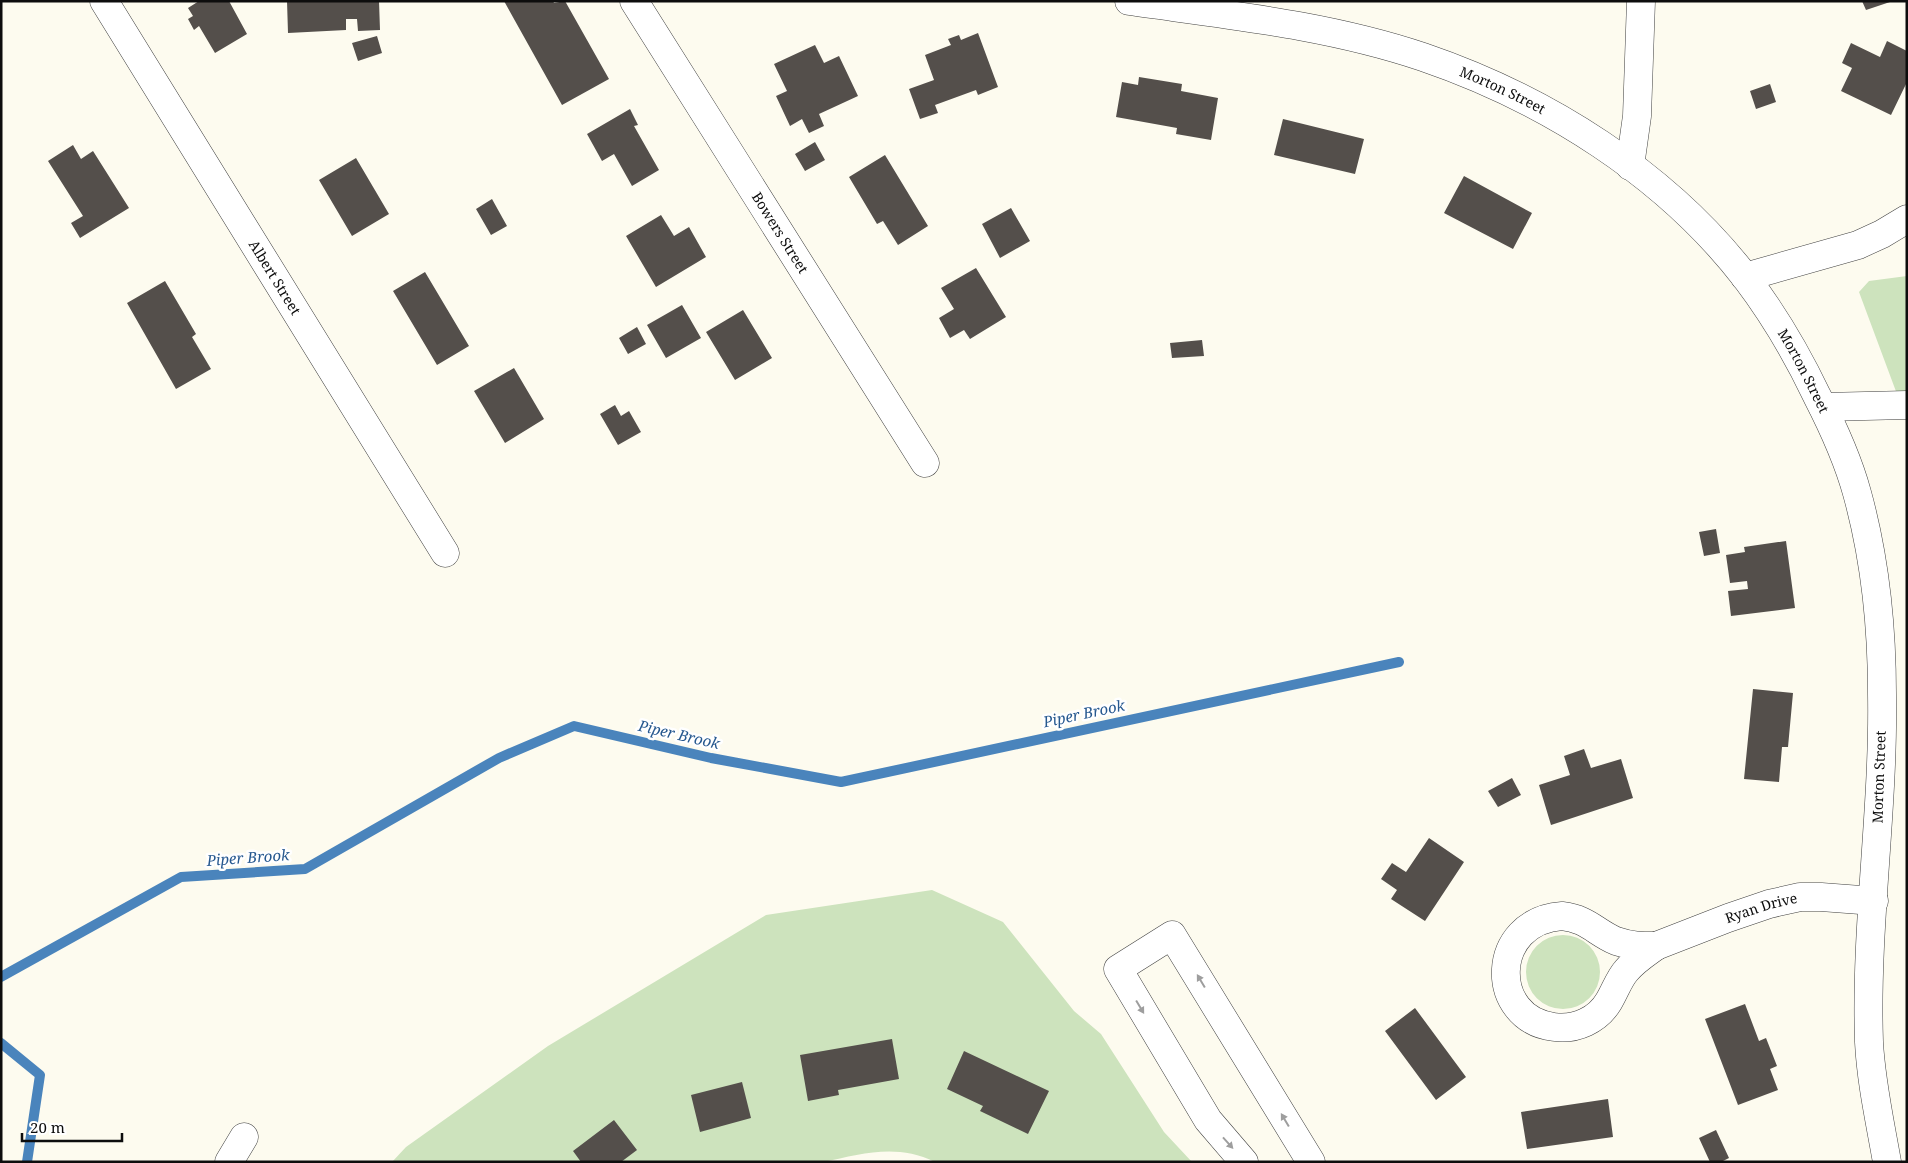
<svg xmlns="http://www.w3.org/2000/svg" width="1908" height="1163" viewBox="0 0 1908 1163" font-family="'Noto Serif',serif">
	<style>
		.green { fill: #cde3bd }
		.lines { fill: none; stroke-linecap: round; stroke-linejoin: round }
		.stream { stroke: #4a84bc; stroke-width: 10 }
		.building { fill: #544f4b }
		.minor-casing { stroke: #404040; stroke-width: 29 }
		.minor { stroke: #fff; stroke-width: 28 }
		.oneway { fill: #9e9e9e }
		.labels { text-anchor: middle; stroke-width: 5; stroke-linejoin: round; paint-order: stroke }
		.street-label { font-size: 14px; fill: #0d0d0d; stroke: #fff }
		.water-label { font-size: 15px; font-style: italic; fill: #26588f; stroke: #fff }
	</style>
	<rect width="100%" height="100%" fill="#fdfbef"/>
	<path class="green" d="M1907,276V421L1859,292L1869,281Z
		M932,890L1003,922L1074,1011L1101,1034L1164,1132L1192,1162H935C896,1143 862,1154 823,1162H392L406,1147L548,1046L766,915Z
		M1526 972a37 37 0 1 1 74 0a37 37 0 1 1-74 0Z"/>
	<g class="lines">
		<path class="stream" d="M1,977L181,877L305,869L499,758L574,726L711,758L841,782L1399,662
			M1,1043L40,1075L27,1162"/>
	</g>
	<path class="building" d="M199,1H229L247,34L215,53L199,26L194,30L188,19L193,16L188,8Z
		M287,1H379L380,30L358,31L357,19H346V30L288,33Z
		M504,1H553L554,3L565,1L609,79L562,105Z
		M1862,1H1890V2L1866,10Z
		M978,33L998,87L978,95L976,90L935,105L938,113L920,119L909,89L934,80L925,55L951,45L948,39L959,35L961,40Z
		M377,36L382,53L358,61L352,43Z
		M1887,41L1907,51V82L1891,115L1841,91L1852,68L1842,63L1851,43L1880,57Z
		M815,45L824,63L839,56L858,96L819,114L824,126L809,133L802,119L790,126L776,96L787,91L774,64Z
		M1139,77L1182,84L1181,91L1218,98L1211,140L1176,134L1177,128L1116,117L1122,82L1138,85Z
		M1770,84L1776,102L1756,109L1750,91Z
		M630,109L638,125L634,126L659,170L632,186L614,154L602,161L587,134Z
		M1283,119L1364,139L1355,174L1274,155Z
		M815,142L825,160L805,171L795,154Z
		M73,145L81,159L93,151L129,208L80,238L71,223L83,216L48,161Z
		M885,155L928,226L898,245L883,221L877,224L849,177Z
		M356,158L389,214L352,236L319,180Z
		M1464,176L1532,213L1513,249L1444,213Z
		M492,199L507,226L491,235L476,209Z
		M1011,208L1030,241L1000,258L982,224Z
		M661,215L674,236L689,227L706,257L656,287L626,236Z
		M976,268L1006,317L970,339L964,330L950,338L939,318L954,309L941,288Z
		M425,272L469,346L437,365L393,291Z
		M165,281L196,334L192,337L211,369L176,389L127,303Z
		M682,305L701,338L666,358L647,325Z
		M743,310L772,358L735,380L706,332Z
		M637,327L646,344L628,354L619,338Z
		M1202,340L1204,356L1172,358L1170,343Z
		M514,368L544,419L505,443L474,391Z
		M615,405L621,416L629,411L641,432L618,445L600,414Z
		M1716,529L1720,553L1704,556L1699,532Z
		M1786,541L1795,608L1731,616L1728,591L1748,589L1747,581L1730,583L1726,555L1745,552L1744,547Z
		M1753,689L1793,693L1788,747H1782L1779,782L1744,779Z
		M1584,749L1591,768L1621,759L1633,798L1551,825L1539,785L1570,775L1564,756Z
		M1512,778L1521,795L1498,807L1488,791Z
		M1429,838L1464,862L1425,921L1391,899L1397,890L1381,879L1392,863L1406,872Z
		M1745,1004L1759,1041L1766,1038L1777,1066L1770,1069L1778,1090L1738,1105L1705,1019Z
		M1415,1008L1466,1077L1436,1100L1385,1031Z
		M892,1039L899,1079L838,1090L839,1095L808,1101L800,1055Z
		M964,1051L1049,1091L1028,1134L980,1111L983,1106L947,1089Z
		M742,1082L751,1118L700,1132L691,1095Z
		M1608,1099L1613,1137L1527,1149L1521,1112Z
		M614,1120L637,1150L621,1162H581L573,1151Z
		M1716,1130L1729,1158L1721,1162H1710L1699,1138Z"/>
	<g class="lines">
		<g class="minor-casing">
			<g id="minor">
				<path id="s1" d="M104,1L445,553"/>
				<path id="s2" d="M634,1L925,463"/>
				<path id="s3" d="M1129,1C1228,15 1328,25 1423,57C1546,99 1666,174 1746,278C1774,315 1797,354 1817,396C1833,427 1848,460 1857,493C1875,558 1882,626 1882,694C1884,810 1865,926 1869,1042C1871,1082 1880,1122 1887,1162"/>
				<path d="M1630,166L1637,116L1641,1"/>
				<path d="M1745,277L1858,245L1882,234L1907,219"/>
				<path d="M1823,407L1907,405"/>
				<path d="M1562,916C1588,919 1595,932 1616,941C1630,946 1642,946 1656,946C1645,954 1634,961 1626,971C1619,979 1615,991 1609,1001C1598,1020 1576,1030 1554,1027C1488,1019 1489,921 1562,916Z"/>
				<path id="s4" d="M1656,946L1728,918L1769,904L1800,897H1821L1874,901"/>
				<path d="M229,1162L244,1137"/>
				<path d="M1244,1162L1208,1120L1118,969L1172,935L1311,1162"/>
			</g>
		</g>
		<use href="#minor" class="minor"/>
	</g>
	<defs><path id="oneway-solid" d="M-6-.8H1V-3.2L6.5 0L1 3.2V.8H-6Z" transform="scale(1.25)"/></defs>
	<g class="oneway">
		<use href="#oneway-solid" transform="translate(1201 981) rotate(-121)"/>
		<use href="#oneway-solid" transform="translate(1140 1007) rotate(59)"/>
		<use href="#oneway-solid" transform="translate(1285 1120) rotate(-121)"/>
		<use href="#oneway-solid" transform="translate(1228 1143) rotate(48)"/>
	</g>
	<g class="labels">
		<g class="street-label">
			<text dy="5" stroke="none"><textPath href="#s3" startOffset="386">Morton Street</textPath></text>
			<text dy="5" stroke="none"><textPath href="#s2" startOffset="274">Bowers Street</textPath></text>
			<text dy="5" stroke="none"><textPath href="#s1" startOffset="325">Albert Street</textPath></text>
			<text dy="5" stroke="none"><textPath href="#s3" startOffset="806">Morton Street</textPath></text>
			<text transform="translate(1879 777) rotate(-88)" y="5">Morton Street</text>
			<text dy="5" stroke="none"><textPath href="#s4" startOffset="112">Ryan Drive</textPath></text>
		</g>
		<g class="water-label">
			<text transform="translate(1084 714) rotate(-12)" y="5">Piper Brook</text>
			<text transform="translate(679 735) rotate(13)" y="5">Piper Brook</text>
			<text transform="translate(248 858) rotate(-4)" y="5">Piper Brook</text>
		</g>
	</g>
	<rect width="1908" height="1163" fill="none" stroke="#0d0d0d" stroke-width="5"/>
	<path d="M22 1133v8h100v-8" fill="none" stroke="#0d0d0d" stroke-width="2.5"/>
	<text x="30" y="1133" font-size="15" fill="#0d0d0d" stroke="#ffffff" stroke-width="4" paint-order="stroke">20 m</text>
</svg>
